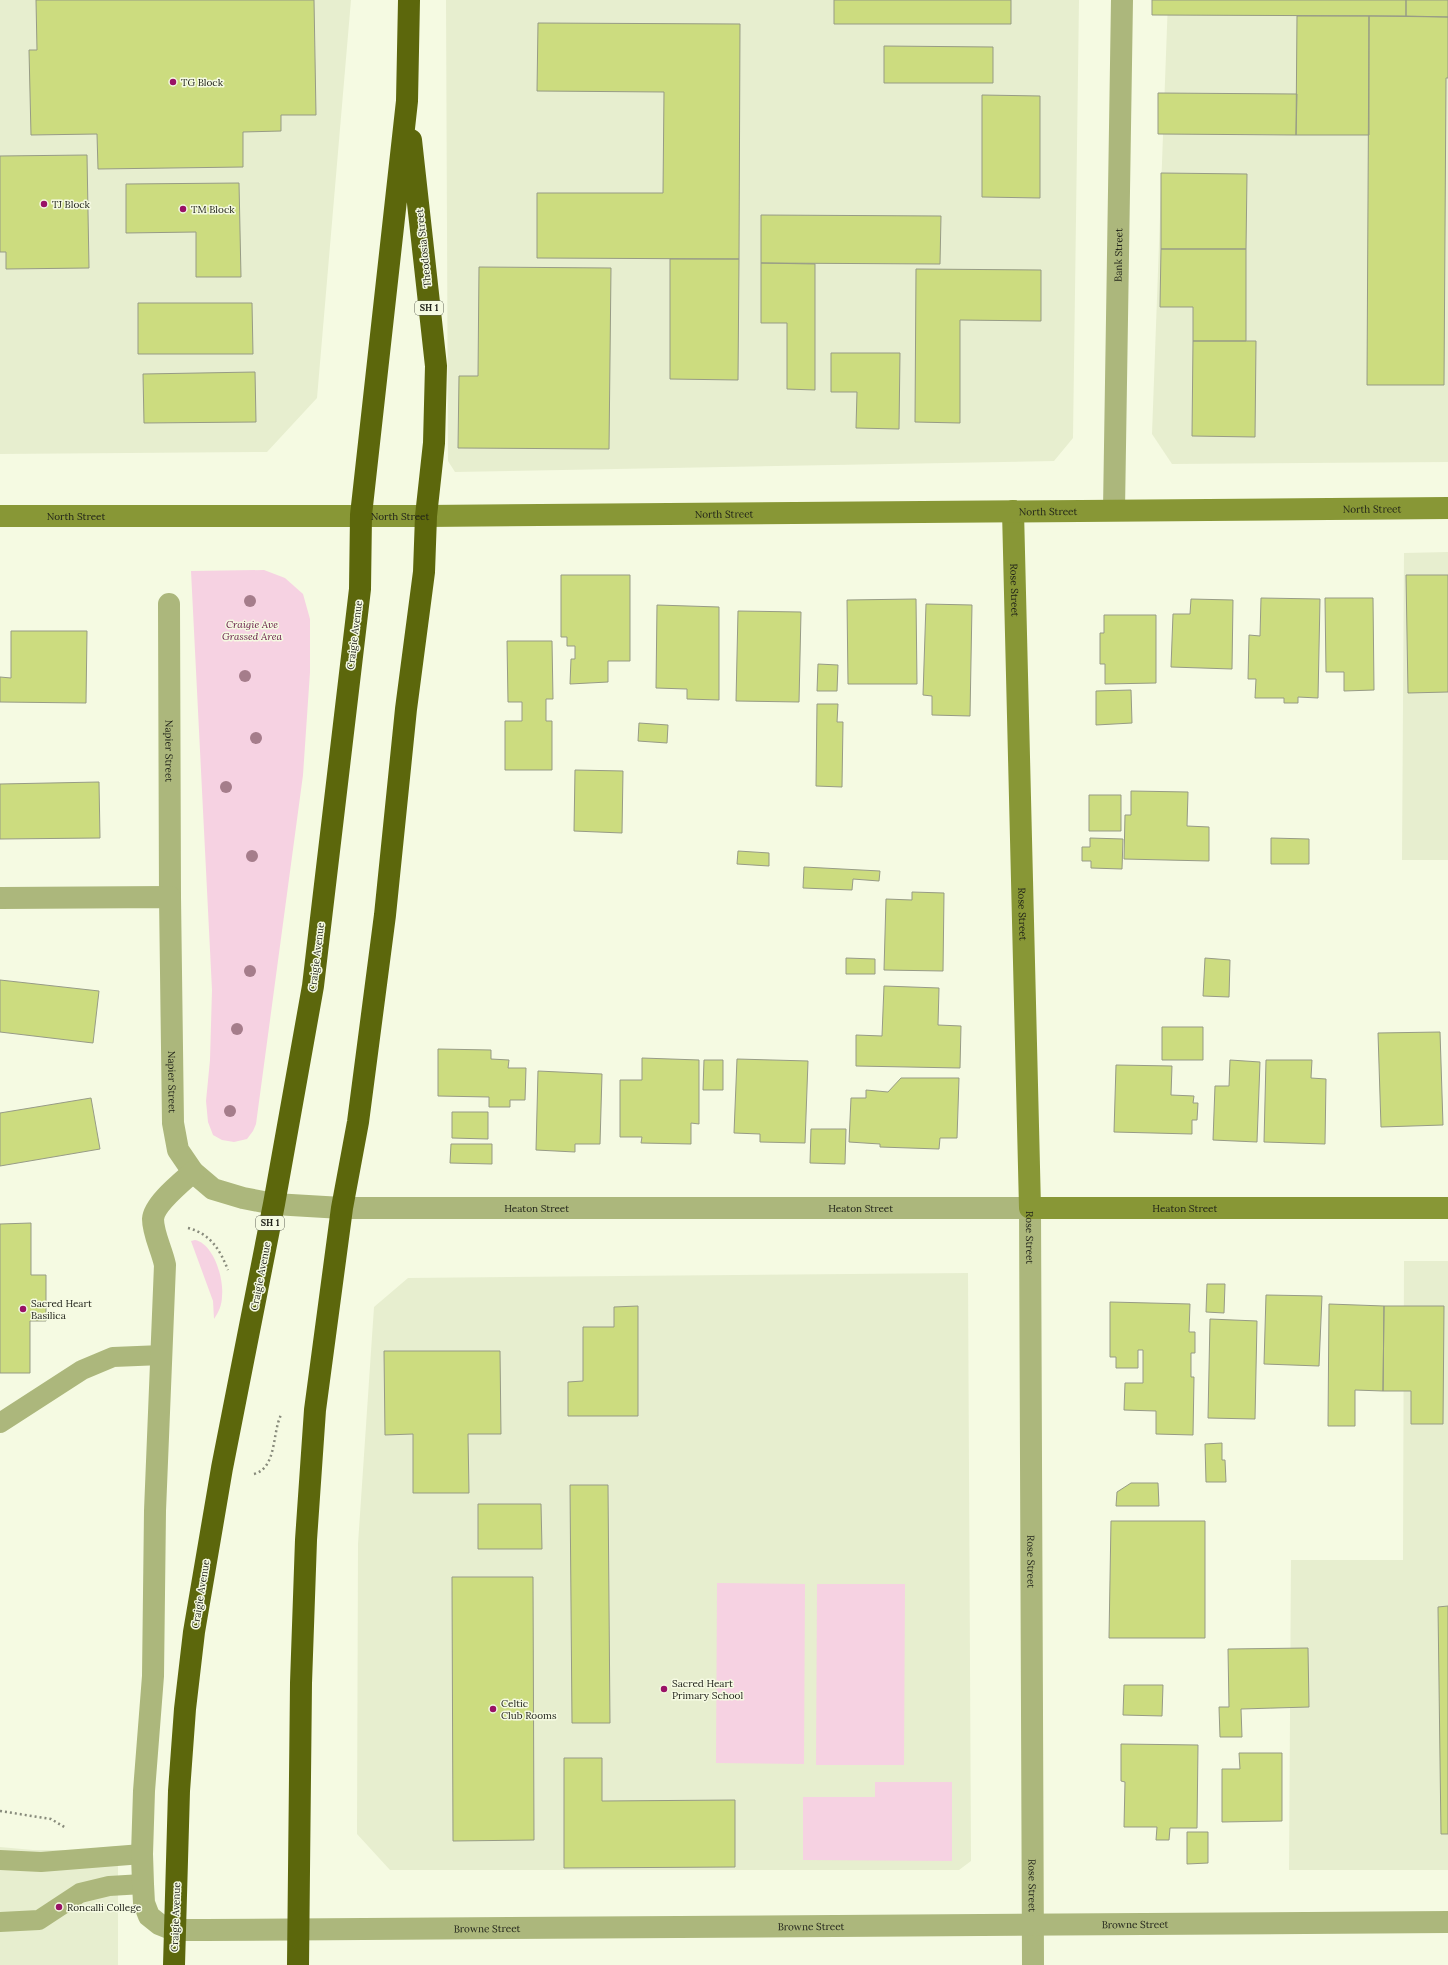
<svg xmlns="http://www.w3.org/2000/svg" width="1448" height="1965" viewBox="0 0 1448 1965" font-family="Lora,serif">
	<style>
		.built { fill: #e7eecf }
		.green { fill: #f6d2e2 }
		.building { fill: #ccdc7f; stroke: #979b86 }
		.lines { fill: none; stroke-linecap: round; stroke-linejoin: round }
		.path { stroke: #888b7c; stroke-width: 2.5; stroke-dasharray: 2 3; stroke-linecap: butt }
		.lane { stroke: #acb77c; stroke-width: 20 }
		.street { stroke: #acb77c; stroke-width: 22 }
		.secondary { stroke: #889736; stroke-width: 22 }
		.highway { stroke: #5c670c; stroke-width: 22 }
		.tree { fill: #a57d8b }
		.poi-dot { fill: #991266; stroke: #f5fae2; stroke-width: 1.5 }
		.labels { text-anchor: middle; stroke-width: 3; stroke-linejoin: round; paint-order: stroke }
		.shield { fill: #f5fae2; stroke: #5e6155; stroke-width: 1 }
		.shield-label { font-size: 9px; font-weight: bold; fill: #1e2018 }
		.poi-label { font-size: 10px; fill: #1e2018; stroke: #f5fae2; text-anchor: start }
		.street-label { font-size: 10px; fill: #1e2018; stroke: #f5fae2 }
		.park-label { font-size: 10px; font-style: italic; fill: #641643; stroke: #f5fae2 }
	</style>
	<rect width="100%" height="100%" fill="#f5fae2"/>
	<path class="built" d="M0,0H351L317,398L267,452L0,454Z
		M446,0H1079L1073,438L1054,461L455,472L448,461Z
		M1168,0H1448V462L1172,464L1152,434Z
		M1448,552V860H1402L1404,553Z
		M1404,1261H1448V1870H1289L1291,1560H1403Z
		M968,1273L971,1861L959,1870H390L357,1834L358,1544L374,1307L408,1278Z
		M118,1846V1965H0V1847L33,1850H76Z"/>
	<path class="green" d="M264,570L285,578L303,594L310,619V672L303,775L256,1124L253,1131L247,1139L234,1142L222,1140L213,1135L208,1122L206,1101L210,1060L212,990L191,571Z
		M195,1240C214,1244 224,1279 222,1296C222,1304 219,1312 214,1319L213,1301L191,1241Z
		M717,1583L805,1584L804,1764L716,1763Z
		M817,1584H905L904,1765H816Z
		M875,1782H952V1861L803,1860V1797H875Z"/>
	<path class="building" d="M36,0H314L316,115H281V131L243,132V167L98,169L97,134L31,135L29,50H37Z
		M834,0H1011V24H834Z
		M1152,0H1406V16L1152,15Z
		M1406,0H1448V17L1406,16Z
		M1297,16H1369V135H1296Z
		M1369,16L1448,17V78H1446L1444,385H1367Z
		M538,23L740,24L739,259L537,258V193H663L664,92L537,91Z
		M884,46L993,47V83H884Z
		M1158,93L1297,94L1296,135L1158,134Z
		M982,95L1040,96V198L982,197Z
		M87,155L89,268L6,269V252H0V156Z
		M1161,173L1247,174L1246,249H1161Z
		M239,183L241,277H196V232L126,233V184Z
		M761,215L941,216L940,264L761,263Z
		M1161,249H1246V341H1193V307H1160Z
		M670,259H739L738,380L670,379Z
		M761,263L815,264V390L787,389V323H761Z
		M479,267L611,268L609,449L458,448L459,376H478Z
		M916,269L1041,270V321L960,320V423L915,422Z
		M138,303H252L253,354H138Z
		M1193,341H1256L1255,437L1192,436Z
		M831,353H900L899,429L856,428L857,392H831Z
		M255,372L256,422L144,423L143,374Z
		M561,575H630V661H608V682L570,684L571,659H575V646H567V637H561Z
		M1406,575H1448V692L1408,693Z
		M1261,598L1320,599L1318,698L1298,697V703H1284V698H1255L1256,679H1248L1249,635L1260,636Z
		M1325,598H1373L1374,690L1344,691V672H1326Z
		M916,599L917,684H848L847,600Z
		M1191,599L1233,600L1232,669L1171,667L1173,614H1190Z
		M926,604L972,605L970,716L932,715V696L923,695Z
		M657,605L719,607V700L687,699V689L656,688Z
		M738,611L801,612L799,702L736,701Z
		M1104,615H1156V683L1105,684V664H1100V633H1104Z
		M11,631H87L86,703L0,702V677L11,678Z
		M507,641H552L553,699H546V721H552V770H505V721H522V702H508Z
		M818,664L838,665L837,691H817Z
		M1131,690L1132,723L1096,725V691Z
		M817,704H838L837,722H843L842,787L816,786Z
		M639,723L668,725L667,743L638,741Z
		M575,770L623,771L622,833L574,831Z
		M99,782L100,838L0,839V784Z
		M1131,791L1188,792L1187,826L1209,827V861L1124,859L1125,815H1131Z
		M1089,795H1121V831H1089Z
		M1090,838L1123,839L1122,869L1091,868V861H1082V847H1090Z
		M1271,838L1309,839V864H1271Z
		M738,851L769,853V866L737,864Z
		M804,867L880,871L879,881L853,879L852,890L803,888Z
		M912,892L944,893L943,971L884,970L886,899L912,900Z
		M846,958L875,959V974H846Z
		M1205,958L1230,960L1229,997L1203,996Z
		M0,980L99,991L93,1043L0,1032Z
		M884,986L939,988L938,1025L961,1026L960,1068L856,1066V1035L882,1036Z
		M1162,1027H1203V1060H1162Z
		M1440,1032L1443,1125L1381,1127L1378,1033Z
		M438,1049L491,1050V1059L509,1060L508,1068H526L525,1100H510V1107H489V1097L438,1096Z
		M642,1058L699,1060V1124L691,1123V1144L641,1143L642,1137H620V1080H642Z
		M737,1059L808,1061L805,1143L760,1142V1134L734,1133Z
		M704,1060H723V1090H703Z
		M1230,1060L1260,1062L1257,1142L1213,1140L1215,1086H1229Z
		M1266,1060H1312L1311,1078L1326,1079L1325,1144L1264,1142Z
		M1116,1065L1172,1066L1171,1095L1194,1096L1193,1103H1198L1197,1120H1192V1134L1114,1132Z
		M538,1071L602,1074L600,1144H575V1152L536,1150Z
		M901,1078H959L957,1138H940L939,1149L880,1147V1144L849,1142L851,1098H866V1090L888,1092Z
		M91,1098L100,1149L0,1166V1113Z
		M452,1112H488V1139L452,1138Z
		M811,1129H846L845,1164L810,1163Z
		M451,1144H492V1164L450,1163Z
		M31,1223V1275H46V1321H30V1373H0V1224Z
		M1207,1284H1225L1224,1313L1206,1312Z
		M1266,1295L1322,1296L1319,1366L1264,1364Z
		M1110,1302L1190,1304L1189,1332H1195V1353H1191V1377H1194L1193,1435L1156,1434V1411L1124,1410L1125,1383H1143V1350H1138V1368H1116V1357H1110Z
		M1329,1304L1384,1306L1383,1391L1355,1390V1426H1328Z
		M638,1306V1416H568V1382L583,1381V1327H614V1307Z
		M1384,1306H1444L1443,1424H1411V1391H1383Z
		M1210,1319L1257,1321L1255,1419L1208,1418Z
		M384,1351H500L501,1434H468L469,1493H413V1434L385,1435Z
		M1222,1443V1460H1225L1226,1482H1206L1205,1444Z
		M1131,1483H1158L1159,1506H1116L1117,1492Z
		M570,1485H608L610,1723H572Z
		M478,1504H541L542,1549H478Z
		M1111,1521H1205V1638H1109Z
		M452,1577H533L534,1840L453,1841Z
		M1448,1606V1834H1441L1438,1607Z
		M1308,1648L1309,1707L1241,1709L1242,1737H1220L1219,1707H1229L1228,1649Z
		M1124,1685H1163L1162,1716L1123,1715Z
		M1121,1744L1198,1745L1197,1828H1170L1169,1840H1156L1157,1827H1124L1125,1782L1121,1781Z
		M1239,1753H1282V1821L1222,1822V1769H1240Z
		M564,1758H602V1801L735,1800V1867L564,1868Z
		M1187,1832H1208V1863L1187,1864Z"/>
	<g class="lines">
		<path class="path" d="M188,1228C211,1234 220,1250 228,1270
			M254,1474C277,1468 272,1433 281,1415
			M0,1811L51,1819L66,1828"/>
		<path class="lane" d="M0,1423L82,1370L113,1357L162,1355
			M0,1860L41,1862L142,1854
			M0,1922L39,1920L80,1893L109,1886L143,1884"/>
		<g class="street">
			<path id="s1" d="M1114,510L1122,0"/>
			<path id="s2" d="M169,604L170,897"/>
			<path id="s3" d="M0,898L170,897L173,1123L178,1150L193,1172L213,1189L243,1198L274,1204L342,1208H1030L1033,1965"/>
			<path id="s4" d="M193,1172C182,1182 154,1204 153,1219C153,1234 162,1250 165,1265L155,1511L153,1676L144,1791L142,1854L143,1884L144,1903L149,1916L159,1924L174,1930H205L1448,1922"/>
		</g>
		<g class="secondary">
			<path id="s5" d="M1013,511L1030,1208H1448"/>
			<path id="s6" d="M0,516H426L1448,508"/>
		</g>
		<path class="highway" d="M174,1965L179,1791L185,1709L194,1632L222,1468L274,1204L313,986L360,589L361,515L407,101L409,0
			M298,1965L301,1683L306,1540L315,1410L342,1208L358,1122L385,915L406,709L424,572L426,516L434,443L436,366L411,140"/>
	</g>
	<g class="tree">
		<circle cx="250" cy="601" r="6"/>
		<circle cx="245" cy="676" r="6"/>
		<circle cx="256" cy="738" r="6"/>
		<circle cx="226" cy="787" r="6"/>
		<circle cx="252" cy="856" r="6"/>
		<circle cx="250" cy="971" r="6"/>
		<circle cx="237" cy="1029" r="6"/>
		<circle cx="230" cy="1111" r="6"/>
	</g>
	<g class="poi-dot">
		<circle cx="173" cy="82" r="4"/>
		<circle cx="44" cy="204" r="4"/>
		<circle cx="183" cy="209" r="4"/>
		<circle cx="23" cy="1309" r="4"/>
		<circle cx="664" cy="1689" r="4"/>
		<circle cx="493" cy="1709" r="4"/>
		<circle cx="59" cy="1907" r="4"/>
	</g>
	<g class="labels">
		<g class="shield">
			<rect x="415" y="301" width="28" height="14" rx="3"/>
			<rect x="256" y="1216" width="28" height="14" rx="3"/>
		</g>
		<g class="shield-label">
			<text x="429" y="311">SH 1</text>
			<text x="270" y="1226">SH 1</text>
		</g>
		<g class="poi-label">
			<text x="181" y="86">TG Block</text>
			<text x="52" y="208">TJ Block</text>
			<text x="191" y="213">TM Block</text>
			<text x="31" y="1307">Sacred Heart<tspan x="31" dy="12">Basilica</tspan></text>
			<text x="672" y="1687">Sacred Heart<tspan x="672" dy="12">Primary School</tspan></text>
			<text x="501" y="1707">Celtic<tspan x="501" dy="12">Club Rooms</tspan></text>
			<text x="67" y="1911">Roncalli College</text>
		</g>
		<g class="street-label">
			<text transform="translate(423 248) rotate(-96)" y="4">Theodosia Street</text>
			<text dy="4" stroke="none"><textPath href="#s1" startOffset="255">Bank Street</textPath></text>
			<text dy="4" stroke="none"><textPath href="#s6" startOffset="1372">North Street</textPath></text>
			<text dy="4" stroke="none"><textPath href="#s6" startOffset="1048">North Street</textPath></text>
			<text dy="4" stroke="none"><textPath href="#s6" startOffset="724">North Street</textPath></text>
			<text dy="4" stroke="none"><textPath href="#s6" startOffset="400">North Street</textPath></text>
			<text dy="4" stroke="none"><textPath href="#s6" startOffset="76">North Street</textPath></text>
			<text dy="4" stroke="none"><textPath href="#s5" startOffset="79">Rose Street</textPath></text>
			<text transform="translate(354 635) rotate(-83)" y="4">Craigie Avenue</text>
			<text dy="4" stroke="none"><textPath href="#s2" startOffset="147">Napier Street</textPath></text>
			<text dy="4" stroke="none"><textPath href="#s5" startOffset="403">Rose Street</textPath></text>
			<text transform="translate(316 957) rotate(-83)" y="4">Craigie Avenue</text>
			<text dy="4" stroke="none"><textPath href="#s3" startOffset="355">Napier Street</textPath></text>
			<text dy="4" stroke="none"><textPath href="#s3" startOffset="802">Heaton Street</textPath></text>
			<text dy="4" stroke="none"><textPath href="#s3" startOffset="1126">Heaton Street</textPath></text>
			<text dy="4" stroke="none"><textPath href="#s5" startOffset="852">Heaton Street</textPath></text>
			<text dy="4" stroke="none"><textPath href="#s3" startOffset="1325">Rose Street</textPath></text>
			<text transform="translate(260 1276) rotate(-79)" y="4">Craigie Avenue</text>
			<text dy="4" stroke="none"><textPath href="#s3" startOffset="1649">Rose Street</textPath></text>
			<text transform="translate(200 1594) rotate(-81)" y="4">Craigie Avenue</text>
			<text dy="4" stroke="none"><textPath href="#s3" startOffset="1973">Rose Street</textPath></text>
			<text transform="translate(175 1917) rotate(-88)" y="4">Craigie Avenue</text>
			<text dy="4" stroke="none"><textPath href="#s4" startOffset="1753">Browne Street</textPath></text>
			<text dy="4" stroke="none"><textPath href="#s4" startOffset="1429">Browne Street</textPath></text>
			<text dy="4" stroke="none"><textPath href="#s4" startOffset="1105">Browne Street</textPath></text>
		</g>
		<g class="park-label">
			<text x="252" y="628">Craigie Ave<tspan x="252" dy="12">Grassed Area</tspan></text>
		</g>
	</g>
</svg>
